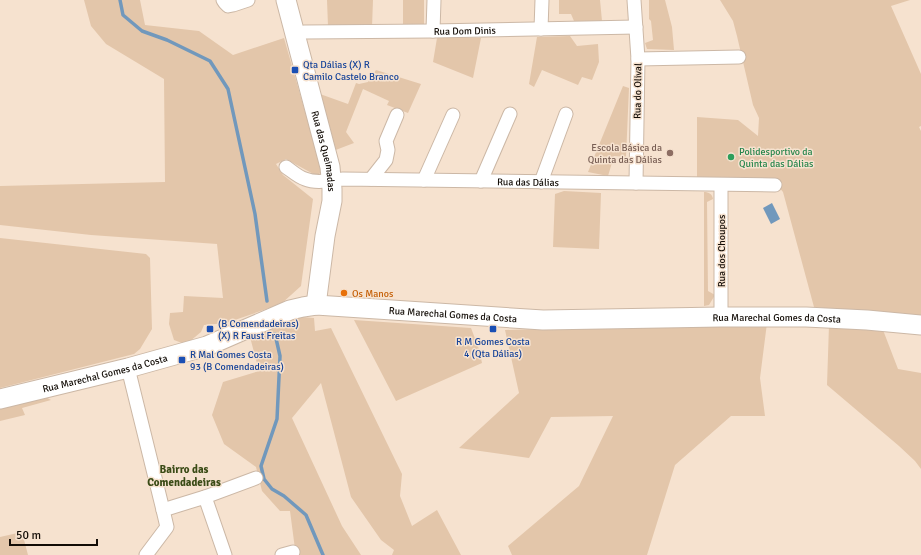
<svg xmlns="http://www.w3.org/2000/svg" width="921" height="555" viewBox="0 0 921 555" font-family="Signika,sans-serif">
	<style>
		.green { fill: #e3c6aa }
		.water { fill: #7198bc }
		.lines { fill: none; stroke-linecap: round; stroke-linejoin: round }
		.stream { stroke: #7198bc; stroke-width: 3.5 }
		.street-casing { stroke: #ccb8a6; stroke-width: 15 }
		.secondary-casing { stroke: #ccb8a6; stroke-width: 21 }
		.street { stroke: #fff; stroke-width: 13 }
		.secondary { stroke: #fff; stroke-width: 19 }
		.transit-dot { fill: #1a4fb4; stroke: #f6e2cf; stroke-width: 1.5 }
		.education-dot { fill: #8d6e63; stroke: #f6e2cf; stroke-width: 1.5 }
		.leisure-dot { fill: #2e9e5b; stroke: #f6e2cf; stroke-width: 1.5 }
		.food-dot { fill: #e8710a; stroke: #f6e2cf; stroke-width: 1.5 }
		.labels { text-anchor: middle; stroke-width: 3; stroke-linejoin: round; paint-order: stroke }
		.street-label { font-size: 10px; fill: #120c06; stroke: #f6e2cf }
		.transit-label { font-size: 10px; fill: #164399; stroke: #f6e2cf; text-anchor: start }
		.education-label { font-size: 10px; fill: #785e54; stroke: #f6e2cf; text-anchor: end }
		.leisure-label { font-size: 10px; fill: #27864d; stroke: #f6e2cf; text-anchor: start }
		.food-label { font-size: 10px; fill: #c56008; stroke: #f6e2cf; text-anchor: start }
		.neighbourhood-label { font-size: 11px; font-weight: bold; fill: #3a4b16; stroke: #f6e2cf }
	</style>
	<rect width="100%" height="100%" fill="#f6e2cf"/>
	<path class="green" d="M84,0H140L145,25L199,31L233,55L284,38L322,171L317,176L286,159L276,164L283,175L313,199L301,286L281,304L226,323L204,325L201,332L189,342L182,343L174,340L169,324L170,313L183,312L184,296L223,298L217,244L91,235L0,225V186L165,182L164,79L106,44L91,26Z
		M327,0H373L372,27L328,26Z
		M403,0H424V24H403Z
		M559,0H600L602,21H574L571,14H559Z
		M649,0H665L672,27L674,50L647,49L645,43L653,40L651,21L649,19Z
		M720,0H910L891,6L921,74V126L919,127L921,131V317L814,307L783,192L771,178L697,177V117L738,120L758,136L759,118L753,105L737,36L733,21Z
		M570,36L577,46L598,44L599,62L592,80L582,77L578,85L542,70L534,87L529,84L537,37Z
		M437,38H481L473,78L433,62Z
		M376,70L421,84L408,113L387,105L389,101L363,89L346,132L354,143L333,151L320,94L348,104L356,83L359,84L368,82Z
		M623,86L629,88L626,157L614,156L608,176L588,172Z
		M564,191L601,193L599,249L553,247L555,194Z
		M704,192C709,192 712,194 713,199L707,202L708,291L715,295L709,305L704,306Z
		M0,238L146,254L150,258L152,329L140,349L134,354L0,388Z
		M301,317L314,318L315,331L331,328L402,474L400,496L412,526L437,510L461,555H392L394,550L381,540L351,497L321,383L292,418L342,526L361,555H298L295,549L290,511H280L262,491L256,467L224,444L212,415L223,382L259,371L250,337Z
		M354,320L471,328L479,349L482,363L396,401Z
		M750,322L767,323L760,378L765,416H731L675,465L647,555H512L508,546L579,486L613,416L551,417L529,458L459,448L519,393L505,330Z
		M829,325L883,330L898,369L921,373V469L915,461L899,446L827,385Z
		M44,396L51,400L22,408L25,415L0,421V406Z
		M22,532L28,555H0V537Z"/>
	<path class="water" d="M772,203L780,219L771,224L763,208Z"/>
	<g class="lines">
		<path class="stream" d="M120,0L123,15L142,31L167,40L210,61L228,89L255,214L267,301
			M275,334L280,356L277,419L261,466L264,479L272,489L284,496L306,515L323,555"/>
		<g class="street-casing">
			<g id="street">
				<path d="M223,0L225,3L228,6L233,5L248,0"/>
				<path d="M634,0L638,59L636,183"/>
				<path d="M541,29L542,0"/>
				<path d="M433,31L434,0"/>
				<path id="s1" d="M295,34L304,32L433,31L636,27"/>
				<path d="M638,59L739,57"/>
				<path id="s2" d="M286,167C292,171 298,177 305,179C317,184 331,180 343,179L775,185"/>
				<path d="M371,179L386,160L388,150L386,141L397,115"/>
				<path d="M424,180L453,115"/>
				<path d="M481,181L510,114"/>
				<path d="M541,182L566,114"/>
				<path d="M721,185V317"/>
				<path d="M128,368L163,510L167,527L146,555"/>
				<path d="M205,497L256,478"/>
				<path d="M163,510L205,497L225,555"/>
				<path d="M282,555L293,552"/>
			</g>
		</g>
		<g class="secondary-casing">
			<g id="secondary">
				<path id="s3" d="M286,0L330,167L332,189V201L325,236L316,305"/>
				<path id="s4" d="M0,399L128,368L207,346L290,310L303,307L316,305L543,320L721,317H806L867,320L921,325"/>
			</g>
		</g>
		<use href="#street" class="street"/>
		<use href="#secondary" class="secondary"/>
	</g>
	<g class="transit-dot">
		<rect x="291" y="66" width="8" height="8" rx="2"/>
		<rect x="206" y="325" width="8" height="8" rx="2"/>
		<rect x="489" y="325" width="8" height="8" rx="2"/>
		<rect x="178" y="356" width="8" height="8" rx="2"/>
	</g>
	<circle class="education-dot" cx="670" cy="153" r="4"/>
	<circle class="leisure-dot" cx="731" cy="157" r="4"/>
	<circle class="food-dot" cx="344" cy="293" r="4"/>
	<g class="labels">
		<g class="street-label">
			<text dy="4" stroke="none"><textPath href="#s1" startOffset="170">Rua Dom Dinis</textPath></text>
			<text transform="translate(637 91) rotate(-89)" y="4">Rua do Olival</text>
			<text dy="4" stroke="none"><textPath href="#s3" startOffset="156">Rua das Queimadas</textPath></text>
			<text dy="4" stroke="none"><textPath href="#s2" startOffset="246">Rua das Dálias</textPath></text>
			<text transform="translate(721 251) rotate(-90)" y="4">Rua dos Choupos</text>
			<text dy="4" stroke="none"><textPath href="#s4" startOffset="468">Rua Marechal Gomes da Costa</textPath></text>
			<text dy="4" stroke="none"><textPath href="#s4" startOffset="792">Rua Marechal Gomes da Costa</textPath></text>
			<text dy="4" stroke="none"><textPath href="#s4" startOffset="108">Rua Marechal Gomes da Costa</textPath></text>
		</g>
		<g class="transit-label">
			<text x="303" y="68">Qta Dálias (X) R<tspan x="303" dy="12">Camilo Castelo Branco</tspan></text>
			<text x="218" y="327">(B Comendadeiras)<tspan x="218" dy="12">(X) R Faust Freitas</tspan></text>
			<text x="493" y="345" text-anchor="middle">R M Gomes Costa<tspan x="493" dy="12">4 (Qta Dálias)</tspan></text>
			<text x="190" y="358">R Mal Gomes Costa<tspan x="190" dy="12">93 (B Comendadeiras)</tspan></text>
		</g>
		<g class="education-label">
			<text x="662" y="151">Escola Básica da<tspan x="662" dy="12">Quinta das Dálias</tspan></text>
		</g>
		<g class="leisure-label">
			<text x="739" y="155">Polidesportivo da<tspan x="739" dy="12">Quinta das Dálias</tspan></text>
		</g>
		<g class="food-label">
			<text x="352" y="297">Os Manos</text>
		</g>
		<g class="neighbourhood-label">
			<text x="184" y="473">Bairro das<tspan x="184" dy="13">Comendadeiras</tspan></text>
		</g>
	</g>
	<path d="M10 539v6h87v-6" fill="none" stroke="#120c06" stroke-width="2"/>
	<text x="16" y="539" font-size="12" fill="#120c06" stroke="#f6e2cf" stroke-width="3" paint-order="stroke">50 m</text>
</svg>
